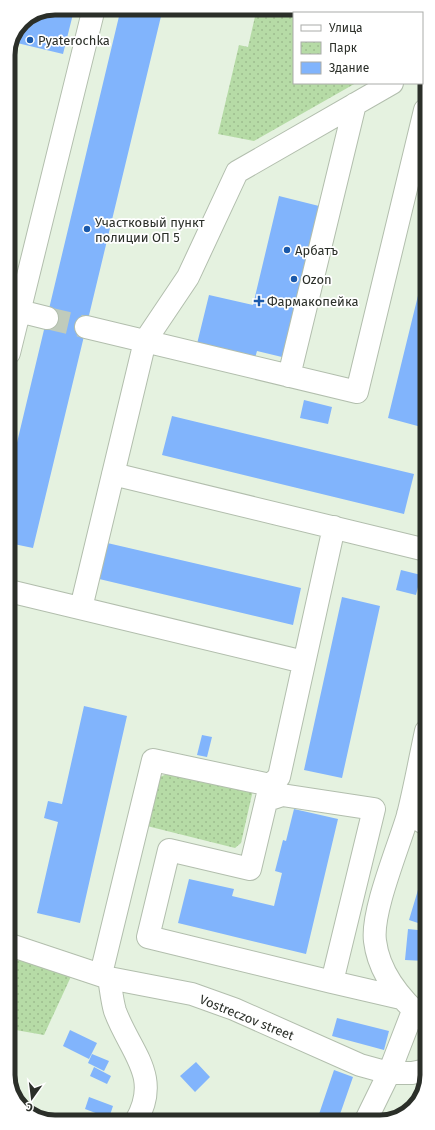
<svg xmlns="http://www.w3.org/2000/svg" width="435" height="1130" viewBox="0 0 435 1130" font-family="'Fira Sans',sans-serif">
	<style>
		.park { fill: url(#park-dots) }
		.building { fill: #81b4fc }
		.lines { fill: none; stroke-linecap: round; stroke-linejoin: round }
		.minor-tunnel { stroke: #c0cbbb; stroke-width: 22; stroke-dasharray: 22 11; stroke-linecap: butt }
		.minor-casing { stroke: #b2bead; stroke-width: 24 }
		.minor { stroke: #fff; stroke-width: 22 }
		.poi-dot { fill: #1a59aa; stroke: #fff; stroke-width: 1.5 }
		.labels { text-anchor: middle; stroke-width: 3.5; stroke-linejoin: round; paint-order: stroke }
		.poi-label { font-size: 13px; fill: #2b2f29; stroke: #fff; text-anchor: start }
		.street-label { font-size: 13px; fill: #2b2f29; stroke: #fff }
		.rim { fill: none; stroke: #2b2f29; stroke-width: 5 }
	</style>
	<defs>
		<pattern id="park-dots" width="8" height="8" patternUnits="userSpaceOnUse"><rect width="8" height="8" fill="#b6dba6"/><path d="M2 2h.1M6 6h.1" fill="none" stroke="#9dbc8f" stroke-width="1.8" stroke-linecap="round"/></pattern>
	</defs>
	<rect width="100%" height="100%" fill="#e5f2e0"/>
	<path class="park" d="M257,8H298L319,13H294V83H356L254,141L218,134L239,45L248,47Z
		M173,772L253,790L241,843L235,848L143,825L159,777Z
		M10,956L74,970L44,1035L10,1029Z"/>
	<path class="building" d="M56,8L74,10L63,54L13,42L22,22Z
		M121,8H163L33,548L9,543V476Z
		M279,196L319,206L282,357L257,351L253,365L195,352L209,295L253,305Z
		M425,267V428L388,418Z
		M304,400L332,407L328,424L300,418Z
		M172,416L414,474L404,514L162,455Z
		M103,542L301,588L293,625L95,578Z
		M401,570L421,575L416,595L396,590Z
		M342,597L380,606L342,778L304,770Z
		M9,622L17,624L10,651H9Z
		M84,706L127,716L80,923L37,913L58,822L44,818L48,801L62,804Z
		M202,735L212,737L207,757L197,755Z
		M294,809L338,819L306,954L178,923L189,879L234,889L232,896L274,906L282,873L275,871L283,840L286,841Z
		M426,863L427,926L409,920Z
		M408,929L427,931L425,961L405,960Z
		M337,1018L389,1031L384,1050L332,1036Z
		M70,1030L97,1043L89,1059L63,1046Z
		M92,1054L109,1061L104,1071L88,1063Z
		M10,1057L15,1058L11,1075H10Z
		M196,1062L210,1077L195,1092L180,1076Z
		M94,1067L111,1076L107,1084L90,1076Z
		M334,1070L353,1077L338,1120H317Z
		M89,1097L113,1106L109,1118L85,1109Z
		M159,1114L173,1121H156Z
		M71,1116L86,1122H68Z"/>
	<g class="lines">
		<path class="minor-tunnel" d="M47,318L86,327"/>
		<g class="minor-casing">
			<path id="minor" d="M339,8L359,13
				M422,66L425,64
				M19,311L47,318
				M86,327L357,392L425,110
				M9,353L94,8
				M289,376L355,104
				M113,474L426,550
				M9,591L304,662
				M81,608L145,341L188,277L237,172L392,83
				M426,731C420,759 415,787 408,815C399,846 371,912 375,941C379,974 403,1002 427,1022
				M267,800L282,795L374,809L332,982L148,937L169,850L250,869L270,785
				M408,814L426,824
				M10,945L109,978L192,994L234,1009L360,1065L389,1073H412L427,1070
				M101,974L153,760L270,785L279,777L334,527
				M109,978C111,989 112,1001 115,1011C130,1052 162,1076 136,1121
				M332,982L401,998
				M366,1120L389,1073L413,1011"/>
		</g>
		<use href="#minor" class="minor"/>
	</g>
	<g class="poi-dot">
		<circle cx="30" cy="40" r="4"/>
		<circle cx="87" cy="229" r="4"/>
		<circle cx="287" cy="250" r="4"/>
		<circle cx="294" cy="279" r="4"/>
		<path d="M257 295h4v4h4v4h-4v4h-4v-4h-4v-4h4z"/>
	</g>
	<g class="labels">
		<g class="poi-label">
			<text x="38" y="45">Pyaterochka</text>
			<text x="95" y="227">Участковый пункт<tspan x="95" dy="15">полиции ОП 5</tspan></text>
			<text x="295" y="255">Арбатъ</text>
			<text x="302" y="284">Ozon</text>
			<text x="267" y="306">Фармакопейка</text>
		</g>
		<g class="street-label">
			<text transform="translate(247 1017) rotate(22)" y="5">Vostreczov street</text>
		</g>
	</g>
	<path d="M0 0H435V1130H0ZM55 15H380A40 40 0 0 1 420 55V1075A40 40 0 0 1 380 1115H55A40 40 0 0 1 15 1075V55A40 40 0 0 1 55 15Z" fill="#fff" fill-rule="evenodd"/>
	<path class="rim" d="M55 15H380A40 40 0 0 1 420 55V1075A40 40 0 0 1 380 1115H55A40 40 0 0 1 15 1075V55A40 40 0 0 1 55 15Z"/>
	<rect x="293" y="12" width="130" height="72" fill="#ffffff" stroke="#aaaca9"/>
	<rect x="301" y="25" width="20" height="6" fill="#ffffff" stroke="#aaaca9"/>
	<text x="329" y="32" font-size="12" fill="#2b2f29">Улица</text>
	<rect x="301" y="42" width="20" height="12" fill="url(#park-dots)" stroke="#aaaca9"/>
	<text x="329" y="52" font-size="12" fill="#2b2f29">Парк</text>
	<rect x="301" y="62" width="20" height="12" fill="#81b4fc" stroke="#aaaca9"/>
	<text x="329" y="72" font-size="12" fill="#2b2f29">Здание</text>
	<g transform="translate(32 1098) rotate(194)" stroke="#ffffff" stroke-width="3" paint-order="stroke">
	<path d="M0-3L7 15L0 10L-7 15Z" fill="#2b2f29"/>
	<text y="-6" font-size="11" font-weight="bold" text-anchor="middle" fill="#2b2f29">С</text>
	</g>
</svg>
